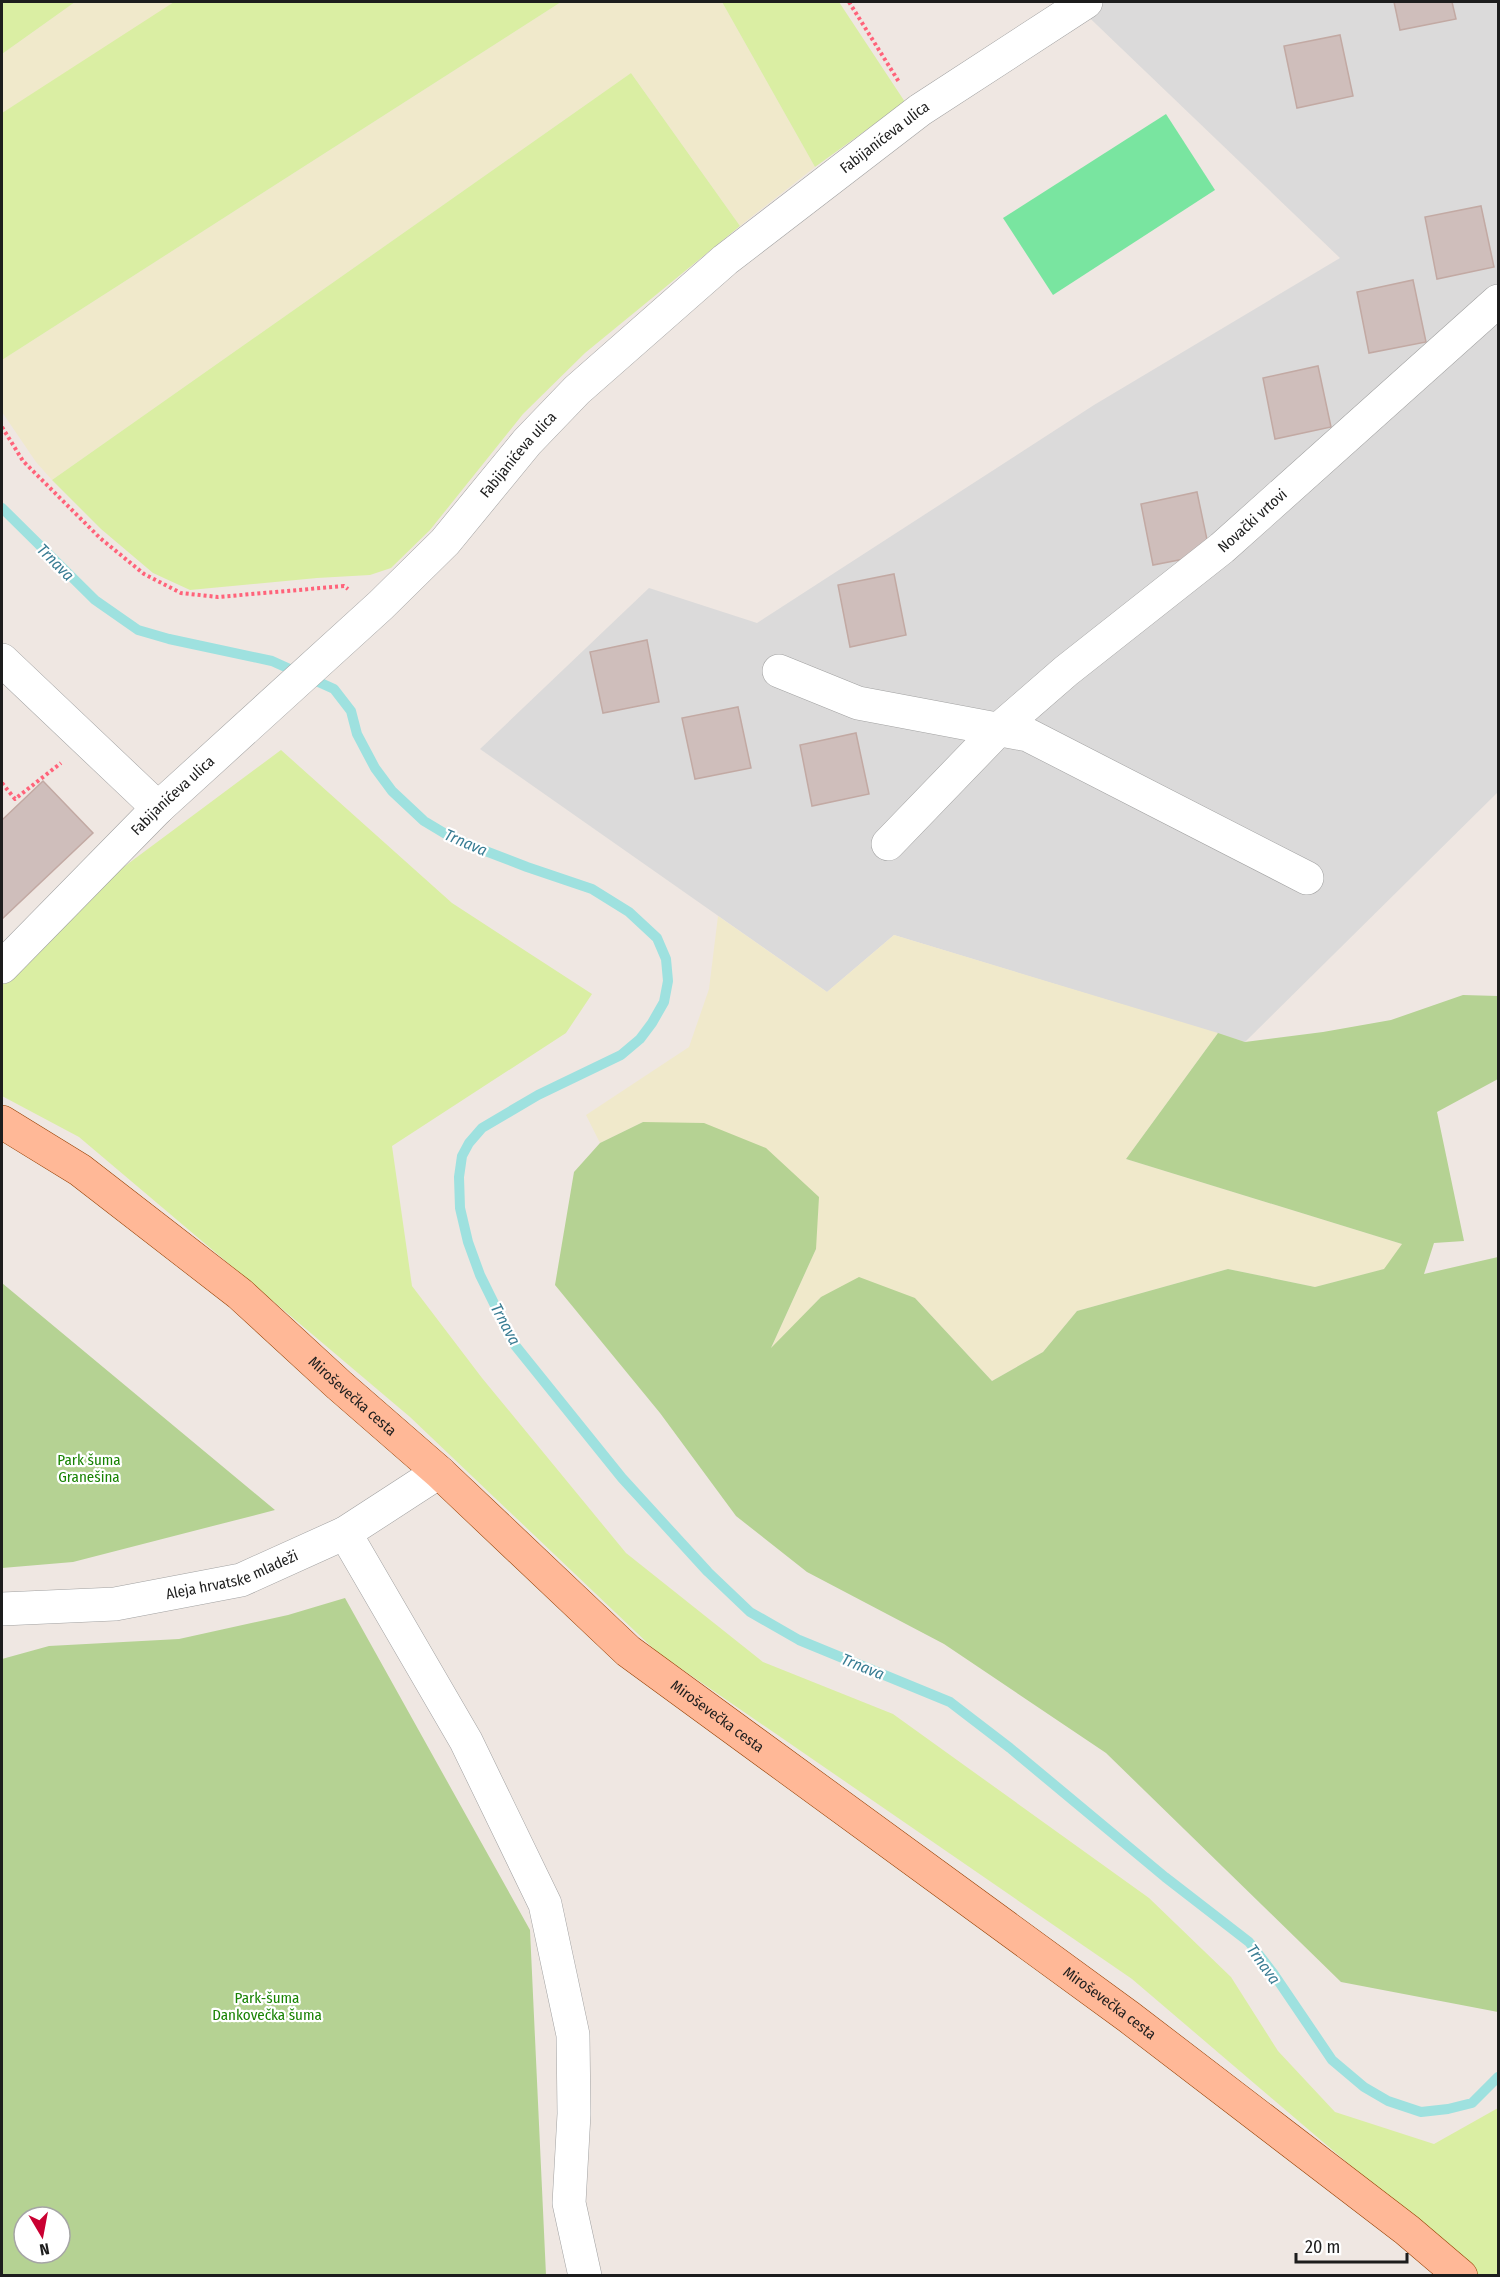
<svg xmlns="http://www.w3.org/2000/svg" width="1500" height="2277" viewBox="0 0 1500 2277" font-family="'Fira Sans Condensed',sans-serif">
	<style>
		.residential { fill: #dbdada }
		.farmland { fill: #f0e9cb }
		.grass { fill: #daeea3 }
		.forest { fill: #b5d293; fill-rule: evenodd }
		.pitch { fill: #79e5a0 }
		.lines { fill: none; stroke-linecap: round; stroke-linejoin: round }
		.stream { stroke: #9ee1df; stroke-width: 10 }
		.building { fill: #cfbebb; stroke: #c2a9a3; stroke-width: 1.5 }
		.minor-casing { stroke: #a1a1a1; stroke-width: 34 }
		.major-casing { stroke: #963f00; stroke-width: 34 }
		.path { stroke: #ff637a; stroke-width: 4; stroke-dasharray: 3 3; stroke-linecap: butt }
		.minor { stroke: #fff; stroke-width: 33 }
		.major { stroke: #ffb897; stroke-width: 33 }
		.labels { text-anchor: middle; stroke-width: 4.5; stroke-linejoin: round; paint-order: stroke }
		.street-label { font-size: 15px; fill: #1d1d1d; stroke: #fff }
		.park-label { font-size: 15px; fill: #188303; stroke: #fff }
		.water-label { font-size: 16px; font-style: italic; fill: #387c93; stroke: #fff }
	</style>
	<rect width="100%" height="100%" fill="#efe7e2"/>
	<path class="residential" d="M1073,2H1498V792L1245,1042L894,935L827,992L480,749L649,588L757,623L1094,405L1340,258Z"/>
	<path class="farmland" d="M75,2H178L2,113V54Z
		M561,2H722L815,167L740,226L631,73L52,480L36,462L2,412V360Z
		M718,916L827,992L894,935L1218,1033L1126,1159L1402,1244L1385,1269L1315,1287L1228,1269L1077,1311L1043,1352L992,1381L915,1298L821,1297L770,1350L816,1249L643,1122L600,1143L586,1115L689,1047L709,989Z"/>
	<path class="grass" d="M2,2H75L2,54Z
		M174,2H561L2,360V113Z
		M722,2H839L905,102L815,167Z
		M631,73L740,226L585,353L523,414L430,530L391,568L370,575L317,578L190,590L153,573L101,529L52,480Z
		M281,750L452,903L592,994L566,1033L392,1146L412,1286L482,1378L626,1553L763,1662L893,1714L1149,1898L1231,1977L1278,2051L1335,2112L1434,2144L1498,2108V2275H1479L1132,1979L657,1652L410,1417L79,1137L2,1096V983L121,869Z"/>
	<path class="forest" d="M1463,995L1498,996V1079L1437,1112L1464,1241L1434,1243L1424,1274L1498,1257V2012L1341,1982L1106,1753L944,1644L807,1572L736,1516L660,1413L555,1285L574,1172L600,1143L643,1122L704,1123L766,1148L819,1197L816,1249L771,1348L821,1297L859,1277L915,1298L992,1381L1043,1352L1077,1311L1228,1269L1315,1287L1384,1269L1402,1244L1126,1159L1218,1033L1245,1042L1323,1032L1391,1020Z
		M2,1283L275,1510L73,1562L2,1568Z
		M345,1598L530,1930L546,2275H2V1659L49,1646L179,1639L288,1615ZM24,2217H60V2253H24Z"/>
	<path class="pitch" d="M1166,114L1215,190L1053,295L1003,218Z"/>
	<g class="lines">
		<path class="stream" d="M2,508L95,600L138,630L169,639L272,661L334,689L351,711L357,734L375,768L392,791L424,821L454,839L527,867L592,889L629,912L657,938L666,959L668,981L664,1002L652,1023L640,1039L621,1055L538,1095L482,1128L469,1143L462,1156L459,1177L460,1208L468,1242L480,1275L514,1344L622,1478L708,1572L750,1612L799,1640L950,1702L1010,1748L1165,1877L1249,1942L1273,1973L1332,2060L1364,2087L1388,2101L1421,2112L1448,2109L1472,2103L1498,2077"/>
	</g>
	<path class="building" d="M1394,2H1452L1456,19L1400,30Z
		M1340,35L1353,96L1297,108L1284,46Z
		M1481,206L1494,267L1437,279L1425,217Z
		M1413,280L1426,342L1369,353L1357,292Z
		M1318,366L1331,427L1275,439L1263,378Z
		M1197,492L1210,554L1153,565L1141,504Z
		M894,574L906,635L850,647L838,585Z
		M647,640L659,702L603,713L590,652Z
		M738,707L751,768L695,779L682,718Z
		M856,733L869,794L812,806L800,745Z
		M43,781L93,833L2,919V820Z"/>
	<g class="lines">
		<g class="minor-casing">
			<g id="minor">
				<path d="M2,660L158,808"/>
				<path d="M779,671L858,703L1028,735L1307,878"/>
				<path id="s1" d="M888,844L998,730L1066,671L1222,548L1498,301"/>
				<path id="s2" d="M2,967L158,808L381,605L445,542L527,442L577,390L725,260L920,110L1086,2"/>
				<path d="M345,1533L466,1741L545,1904L573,2035L574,2114L569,2203L585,2276"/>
				<path id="s3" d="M2,1609L115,1604L241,1580L345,1533L439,1472"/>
			</g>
		</g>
		<g class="major-casing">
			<g id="major">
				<path id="s4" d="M2,1122L80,1170L240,1294L339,1385L439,1472L628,1651L1129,2017L1407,2230L1461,2276"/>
			</g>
		</g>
		<path class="path" d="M849,2L899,82
			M2,427L23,461L100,538L144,574L181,593L218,597L344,586L348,589
			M2,783L15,799L61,763"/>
		<use href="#minor" class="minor"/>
		<use href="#major" class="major"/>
	</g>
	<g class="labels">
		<g class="street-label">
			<text dy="5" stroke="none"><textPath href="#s2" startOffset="1214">Fabijanićeva ulica</textPath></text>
			<text dy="5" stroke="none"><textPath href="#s2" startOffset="728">Fabijanićeva ulica</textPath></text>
			<text dy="5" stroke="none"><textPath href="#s1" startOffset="488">Novački vrtovi</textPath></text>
			<text dy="5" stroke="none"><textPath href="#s2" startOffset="242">Fabijanićeva ulica</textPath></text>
			<text dy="5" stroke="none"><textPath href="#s4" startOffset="446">Miroševečka cesta</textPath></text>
			<text dy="5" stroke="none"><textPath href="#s3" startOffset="234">Aleja hrvatske mladeži</textPath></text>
			<text dy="5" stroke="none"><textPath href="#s4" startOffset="932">Miroševečka cesta</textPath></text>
			<text dy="5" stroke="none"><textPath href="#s4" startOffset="1418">Miroševečka cesta</textPath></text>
		</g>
		<g class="park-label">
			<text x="89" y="1465">Park šuma<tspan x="89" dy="17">Granešina</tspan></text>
			<text x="267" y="2003">Park-šuma<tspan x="267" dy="17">Dankovečka šuma</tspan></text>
		</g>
		<g class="water-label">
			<text transform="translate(56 562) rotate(45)" y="6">Trnava</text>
			<text transform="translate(466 842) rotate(23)" y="6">Trnava</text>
			<text transform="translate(506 1324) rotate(62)" y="6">Trnava</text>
			<text transform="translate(863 1666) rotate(22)" y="6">Trnava</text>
			<text transform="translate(1264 1964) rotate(54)" y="6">Trnava</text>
		</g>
	</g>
	<rect width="1500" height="2277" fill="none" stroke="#1d1d1d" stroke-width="6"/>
	<g transform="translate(42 2235) rotate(170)"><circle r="28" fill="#ffffff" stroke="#a5a5a5" stroke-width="1.5"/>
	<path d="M0-4.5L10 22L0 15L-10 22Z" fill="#ca0032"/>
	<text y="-9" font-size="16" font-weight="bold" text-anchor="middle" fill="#1d1d1d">N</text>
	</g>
	<path d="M1296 2253v9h111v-9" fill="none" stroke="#1d1d1d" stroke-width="3"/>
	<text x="1305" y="2253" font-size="18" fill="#1d1d1d" stroke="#ffffff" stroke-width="4.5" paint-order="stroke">20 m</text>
</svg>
